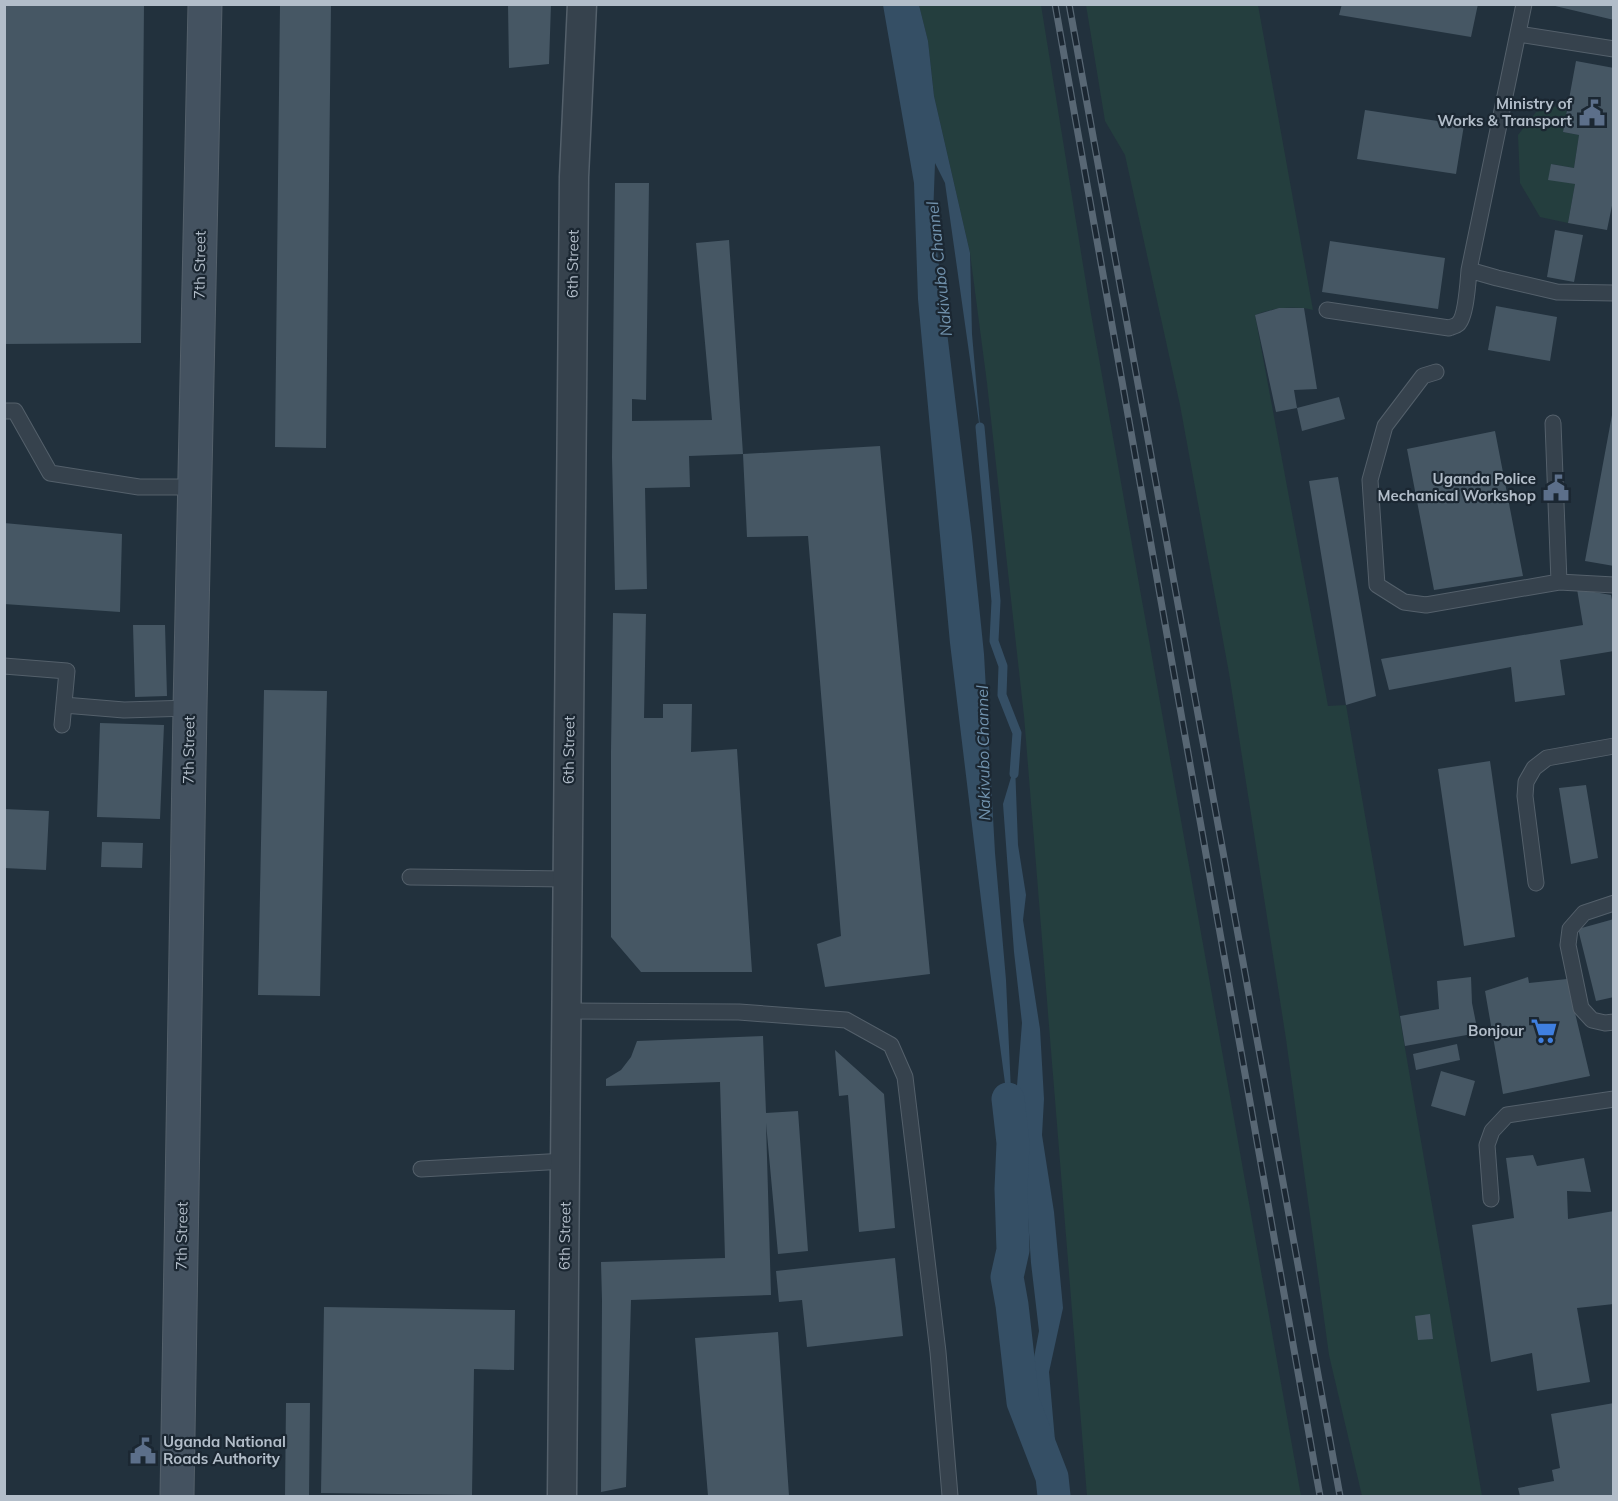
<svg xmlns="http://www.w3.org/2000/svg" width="1618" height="1501" viewBox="0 0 1618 1501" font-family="Mulish,sans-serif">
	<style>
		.green { fill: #243e3e }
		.water { fill: #354f65 }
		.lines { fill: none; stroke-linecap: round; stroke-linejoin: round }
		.stream { stroke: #354f65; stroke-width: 9 }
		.canal { stroke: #354f65; stroke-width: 33 }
		.building { fill: #465764 }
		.lane-casing { stroke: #54606b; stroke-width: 17 }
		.street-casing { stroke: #54606b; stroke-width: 31 }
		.secondary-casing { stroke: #54606b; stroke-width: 35 }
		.lane { stroke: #36424d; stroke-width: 15 }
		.street { stroke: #36424d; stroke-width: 28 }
		.secondary { stroke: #445260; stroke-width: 33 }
		.rail-casing { stroke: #586774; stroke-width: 7 }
		.rail { stroke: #1b2732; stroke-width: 4.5; stroke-dasharray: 14; stroke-linecap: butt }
		.labels { text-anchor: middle; stroke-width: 4.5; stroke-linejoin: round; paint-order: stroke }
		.poi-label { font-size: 15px; font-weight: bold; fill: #b2bdc9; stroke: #1b2732; text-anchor: end }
		.street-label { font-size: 15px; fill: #b2bdc9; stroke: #1b2732 }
		.water-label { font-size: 16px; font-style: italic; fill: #7192ad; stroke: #1b2732 }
	</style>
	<rect width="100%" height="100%" fill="#22313d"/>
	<path class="green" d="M919,5H1041L1090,308L1301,1496H1087L1024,716L987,383L970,253L934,96L928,41Z
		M1086,5H1258L1313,310C1293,305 1273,308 1255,315L1328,706L1346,705L1482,1496H1362L1329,1355L1286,1039L1229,673L1180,405L1125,155L1105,121Z
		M1568,103L1563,132L1579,135L1574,168L1552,164L1549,179L1575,184L1568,223L1540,217L1520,183L1518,135L1536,112Z"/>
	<path class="water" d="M883,5H919L928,41L934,96L970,253L972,334L981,437L945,183L935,163L933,217L972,537L984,654L995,853L1006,980L1013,1136L1022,1023L1014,952L1003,804L1015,764L1018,845L1026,895L1023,920L1040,1029L1044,1099L1042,1135L1054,1212L1063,1308L1049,1372L1056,1452L1065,1496H1042L1041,1476L1026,1432L1030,1379L1039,1331L1031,1263L1024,1158L1013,1143L986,941L950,643L918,299L914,183Z"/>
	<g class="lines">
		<path class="stream" d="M980,427L996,601L994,641L1003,666L1002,695L1017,733L1014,774"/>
		<path class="canal" d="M1008,1099L1013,1143L1011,1189L1013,1250L1007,1277L1012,1305L1023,1402L1052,1477L1054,1496"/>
	</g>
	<path class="building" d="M4,4H144L141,343L4,344Z
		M280,4H331L326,448L275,447Z
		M508,4H551L549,64L509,68Z
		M1342,4H1478L1471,37L1339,15Z
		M1552,4H1614V20L1551,5Z
		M1576,61L1614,68V196L1607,230L1568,223L1575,184L1548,180L1551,164L1574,168L1579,135L1563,132Z
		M1365,110L1464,125L1456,174L1357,159Z
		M615,183H649L646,400L632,399V421L712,420L696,243L729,240L743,454L880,446L930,974L825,987L817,944L841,936L808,536L747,537L743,454L689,456L690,487L645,488L647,589L615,590L612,457Z
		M1555,230L1583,235L1574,282L1547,277Z
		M1330,241L1445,258L1438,309L1322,292Z
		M1496,306L1557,317L1550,361L1488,350Z
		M1279,308H1304L1317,389L1294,390L1297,408L1276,412L1255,315Z
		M1339,397L1345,419L1302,431L1297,408Z
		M1612,415H1614V566L1585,561Z
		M1495,431L1523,576L1434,590L1407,449Z
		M1338,477L1376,696L1346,705L1309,481Z
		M4,523L122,534L120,612L4,604Z
		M1577,589L1611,595L1614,610V651L1560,660L1565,695L1515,702L1511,667L1389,690L1381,659L1583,625Z
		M613,613L646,614L644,718H663V704H692L691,752L737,749L752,972H641L611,937V751Z
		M133,625H165L167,696L135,697Z
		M264,690L327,691L320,996L258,995Z
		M100,723L164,725L160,819L97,817Z
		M1490,761L1515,937L1464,946L1438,769Z
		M1586,785L1598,858L1571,864L1559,788Z
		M4,809L49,811L46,870L4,868Z
		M102,842L143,843L142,868L101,867Z
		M1614,919V997L1596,1001L1578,929Z
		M1471,977L1472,1003L1478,1033L1405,1046L1400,1016L1439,1009L1437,981Z
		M1528,977L1529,983L1567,979L1590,1076L1503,1094L1485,991Z
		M763,1036L766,1113L798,1111L808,1251L778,1254L766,1123L771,1295L631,1300L626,1487L601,1492L602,1300L601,1262L725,1258L720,1082L606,1086V1079L621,1070L631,1057L637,1041Z
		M1457,1044L1460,1060L1416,1070L1413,1054Z
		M835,1050L884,1094L895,1228L859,1232L848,1095L839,1096Z
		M1441,1071L1475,1081L1465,1116L1431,1106Z
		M1533,1155L1537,1166L1584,1158L1591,1192L1567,1191L1568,1219L1614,1211V1304L1577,1308L1590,1382L1537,1391L1532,1353L1491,1362L1472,1225L1514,1218L1506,1158Z
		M895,1258L903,1336L807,1347L802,1300L779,1302L776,1271Z
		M324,1307L515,1310L514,1370L474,1369L472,1495L321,1493Z
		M1430,1314L1433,1339L1418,1340L1415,1316Z
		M778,1332L789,1496H708L695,1338Z
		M286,1403H310L309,1496H285Z
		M1614,1403V1496H1520L1518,1488L1554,1481L1552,1470L1560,1468L1551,1414Z"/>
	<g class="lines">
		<g class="lane-casing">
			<path id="lane" d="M1518,34L1614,49
				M1469,270L1497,278L1557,292L1614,293
				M1327,310L1449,328C1451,327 1456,326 1458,324C1466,317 1468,282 1469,270L1524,4
				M1436,372L1423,376L1385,426L1370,480L1377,585L1404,602L1426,605L1559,582
				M4,411H15L50,473L139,487H195
				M1553,423L1559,582L1614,585
				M4,666L67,671L62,725
				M64,705L124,710L190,708
				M410,877L568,879
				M1536,883L1525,796L1526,782L1534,768L1547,758L1614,746
				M1614,903L1584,913L1570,929L1568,945L1581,1008L1592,1020L1605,1023L1614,1022
				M567,1011L739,1012L846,1020L891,1045L905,1077L938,1352L950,1496
				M421,1169L565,1161
				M1491,1199L1487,1145L1492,1131L1507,1115L1614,1099"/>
		</g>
		<g class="street-casing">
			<path id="street" d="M562,1496L574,177L582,4"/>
		</g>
		<g class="secondary-casing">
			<path id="secondary" d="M177,1496L190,708L205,4"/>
		</g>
		<use href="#lane" class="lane"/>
		<use href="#street" class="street"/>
		<use href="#secondary" class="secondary"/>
		<g class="rail-casing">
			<path id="rail" d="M1055,4L1320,1496
				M1069,4L1340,1496"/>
		</g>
		<use href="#rail" class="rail"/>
	</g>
	<defs>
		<g id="civic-bare" transform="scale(2.07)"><path d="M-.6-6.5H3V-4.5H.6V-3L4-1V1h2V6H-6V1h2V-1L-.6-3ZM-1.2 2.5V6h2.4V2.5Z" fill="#5c6f8a" stroke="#1b2732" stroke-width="2.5" paint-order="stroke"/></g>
		<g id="supermarket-bare" transform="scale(2.07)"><path d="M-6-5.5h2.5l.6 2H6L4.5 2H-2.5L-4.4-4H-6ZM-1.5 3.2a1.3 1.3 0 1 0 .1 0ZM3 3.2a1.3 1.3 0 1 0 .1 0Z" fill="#3f7fe0" stroke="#1b2732" stroke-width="2.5" paint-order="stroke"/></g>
	</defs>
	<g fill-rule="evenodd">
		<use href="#civic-bare" x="1592" y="113"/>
		<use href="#civic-bare" x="1556" y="488"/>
		<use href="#supermarket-bare" x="1544" y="1031"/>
		<use href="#civic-bare" x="143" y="1451"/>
	</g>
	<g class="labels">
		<g class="poi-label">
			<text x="1572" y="109">Ministry of<tspan x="1572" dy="17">Works &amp; Transport</tspan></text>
			<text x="1536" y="484">Uganda Police<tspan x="1536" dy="17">Mechanical Workshop</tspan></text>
			<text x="1524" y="1036">Bonjour</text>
			<text x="163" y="1447" text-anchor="start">Uganda National<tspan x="163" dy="17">Roads Authority</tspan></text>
		</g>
		<g class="street-label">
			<text transform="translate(573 264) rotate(-89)" y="5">6th Street</text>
			<text transform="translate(200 265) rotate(-89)" y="5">7th Street</text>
			<text transform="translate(189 750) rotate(-89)" y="5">7th Street</text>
			<text transform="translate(569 750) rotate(-89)" y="5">6th Street</text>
			<text transform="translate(182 1236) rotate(-89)" y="5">7th Street</text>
			<text transform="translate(565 1236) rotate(-89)" y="5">6th Street</text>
		</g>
		<g class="water-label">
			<text transform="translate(939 269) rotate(-96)" y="6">Nakivubo Channel</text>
			<text transform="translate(983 753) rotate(-91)" y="6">Nakivubo Channel</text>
		</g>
	</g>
	<rect width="1618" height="1501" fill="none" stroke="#b2bdc9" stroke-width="12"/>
</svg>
